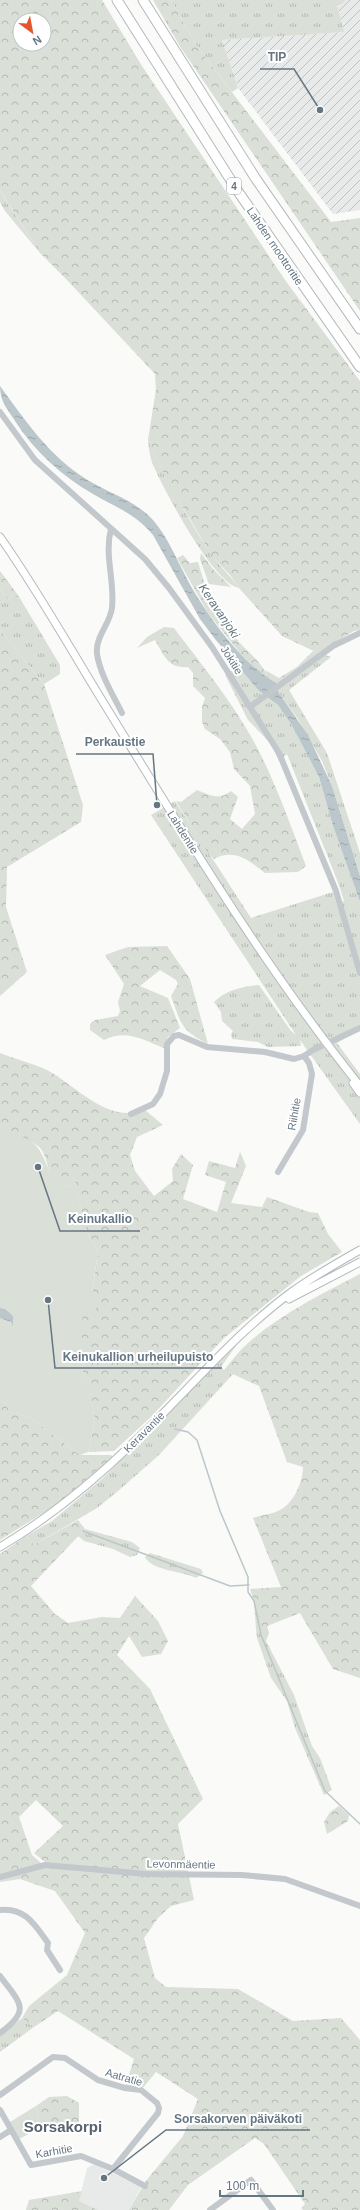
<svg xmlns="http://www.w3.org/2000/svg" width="360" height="2210" viewBox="0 0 360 2210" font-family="Arial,sans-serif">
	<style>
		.built { fill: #e8e9e9 }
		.industrial { fill: url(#industrial-furrows) }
		.grass { fill: url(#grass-tufts) }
		.forest { fill: url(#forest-crowns); fill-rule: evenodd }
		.park { fill: #dadfd7 }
		.water { fill: url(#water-ripples) }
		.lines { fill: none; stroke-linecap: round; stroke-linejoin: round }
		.stream { stroke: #bbc7cb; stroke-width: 1.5 }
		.major-casing { stroke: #b5babe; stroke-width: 9 }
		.highway-casing { stroke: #b4b9bd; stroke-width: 11 }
		.minor { stroke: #c3c8cc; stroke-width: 6 }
		.major { stroke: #fff; stroke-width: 7 }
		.highway { stroke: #fff; stroke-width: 9 }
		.labels { text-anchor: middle; stroke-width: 4; stroke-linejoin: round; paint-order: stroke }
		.shield { fill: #fff; stroke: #939fa8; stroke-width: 1 }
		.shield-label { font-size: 10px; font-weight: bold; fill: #657683 }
		.street-label { font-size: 11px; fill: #657683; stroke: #fff }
		.water-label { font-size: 12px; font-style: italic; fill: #60757c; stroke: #fff }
		.district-label { font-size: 15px; font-weight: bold; fill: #57646e; stroke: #fff }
		.leader { fill: none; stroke: #657683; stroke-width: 1.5 }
		.callout-dot { fill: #657683; stroke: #fff; stroke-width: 1.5 }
		.callout-label { font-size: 12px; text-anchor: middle; font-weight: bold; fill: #657683; stroke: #fff; stroke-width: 4; stroke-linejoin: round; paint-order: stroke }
	</style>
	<defs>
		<pattern id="industrial-furrows" width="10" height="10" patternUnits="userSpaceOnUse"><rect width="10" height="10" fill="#e8e9e9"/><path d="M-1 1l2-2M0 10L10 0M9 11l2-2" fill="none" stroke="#c0c1c2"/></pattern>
		<pattern id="grass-tufts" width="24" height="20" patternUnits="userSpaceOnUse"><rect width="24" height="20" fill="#dadfd7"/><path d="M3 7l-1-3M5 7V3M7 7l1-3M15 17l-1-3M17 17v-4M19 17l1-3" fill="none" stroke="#b4b9b4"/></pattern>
		<pattern id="forest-crowns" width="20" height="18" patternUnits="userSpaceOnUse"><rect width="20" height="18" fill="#dadfd7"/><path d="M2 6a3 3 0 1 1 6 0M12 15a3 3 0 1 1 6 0" fill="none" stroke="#b4b9b4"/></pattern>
		<pattern id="water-ripples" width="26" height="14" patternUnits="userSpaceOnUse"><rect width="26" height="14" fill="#bbc7cb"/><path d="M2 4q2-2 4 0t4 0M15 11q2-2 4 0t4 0" fill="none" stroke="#9ca6aa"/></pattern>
	</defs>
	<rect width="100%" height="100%" fill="#fafaf8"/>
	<path class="built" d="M94,2164L141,2187L129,2210H98L79,2201L87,2168Z"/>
	<path class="industrial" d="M344,0H360V210L333,214L238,88L222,40L343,32L337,4L344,2Z"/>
	<path class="grass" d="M171,0H344L345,2L337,5L344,32L222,40L238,88L232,92L196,45Z
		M0,190L4,197L40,253L5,211L0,202Z
		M148,440C167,479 187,519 212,555C220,567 231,576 239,588C214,584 165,492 154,467C150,459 149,449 148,440Z
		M0,589L8,599L18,595L60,665V674L44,684L0,630Z
		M313,651L331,657L289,690L327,753L360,853V876L332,786L322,761L298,719L279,693L276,683L263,676L267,675L265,670L279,678L297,667Z
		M238,666L259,691L278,705L291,724L319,777L333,826L360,902V1030L337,1043L360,1074V1124L300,1040L301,1046L268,1047L258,1042L232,1039L231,1034L233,1031L222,1021L221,1012L214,1002C226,990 242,987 259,985L291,1031L296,1035L151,815L175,801L251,918L333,892L337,905L344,901L339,885L287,754L279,761L271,744L248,720L225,675Z
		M238,1343L221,1367L224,1370L233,1374L159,1455L118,1491L97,1508L34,1545L26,1536L52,1521L104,1477Z
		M85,1529L132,1542L140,1548L137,1555L130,1557L113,1549L84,1541L78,1536Z
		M150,1553L201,1569L203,1573L196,1578C183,1571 152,1571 145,1557Z
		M267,1626L269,1633L266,1641L294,1695L312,1746L320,1758L332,1790L324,1795L295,1728L287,1701L271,1678L257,1638L256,1629Z
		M22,2018L34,2027L0,2052V2036Z"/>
	<path class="forest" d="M0,0H102L142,66L285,280L360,381V630L354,631L318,653L282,636L239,588L230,575L212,556L170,486L148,440L156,389L155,374L67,280L40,253L0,190ZM20,20H44V44H20Z
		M153,0H171L196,45L331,222L360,218V311L181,48Z
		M201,553L213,569L231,587L209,584L200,559Z
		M183,555L190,563L198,562L205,585L202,591C213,609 225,626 239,642C248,652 262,663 267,675L263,676L240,653L208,613L177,558Z
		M0,571L18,595L8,599L0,589Z
		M164,627L174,628C201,664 231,700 253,740C275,780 290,824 306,866L298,872L265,873C249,860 234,848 214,859L206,850L176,801L181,802L197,790C210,795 218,801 231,791L238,797L230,819L242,829L255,814L250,786L234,769L230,752L220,739L205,729L202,722V707L205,698L193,686V673L188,667C168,669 164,655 155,640L137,648L147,637Z
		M0,630L44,684L83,805L81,822L7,867L6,907L27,972L0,996Z
		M167,946L190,979L208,1044C180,1030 181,1023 171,996L178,984L176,980L160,970L140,986L168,998L180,1028L168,1037L164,1048C141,1039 127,1029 104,1040L90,1030V1024L95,1020L118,1016L120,1011L118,1002L124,984L105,955L128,947Z
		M0,1053C15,1059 32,1063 47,1070C77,1086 107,1124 145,1110L163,1125L137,1137L130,1155L135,1171L154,1196L173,1181L172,1169L181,1154L193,1165L183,1199L217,1212L226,1182L205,1175L209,1161L235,1168L240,1152L246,1166L231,1203L262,1207L267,1197L309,1212L318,1213L328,1234L342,1252L301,1276L224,1338L151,1417L114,1451L88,1452L95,1421L90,1392L82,1369L85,1356L81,1348L71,1343L83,1308L92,1295L98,1251L89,1236L83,1219L74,1177L70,1187C44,1181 51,1163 41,1149C38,1145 30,1141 25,1138L0,1152Z
		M360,1274V1678L333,1669L300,1613L262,1628L256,1629L254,1601L250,1589L281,1587L253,1518C261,1515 273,1514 280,1510C294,1503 303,1481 303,1467L287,1462L259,1386L224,1370C231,1362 238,1352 246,1345C278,1315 322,1294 360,1274Z
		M0,1398L11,1412L31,1418L80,1455H111L113,1457L56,1505L0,1540Z
		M78,1520L85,1529L31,1586L55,1614L68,1623L102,1617L120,1618L135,1596L158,1621L168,1641L161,1654L142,1657L129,1636L117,1655L150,1689L203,1799L178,1824L194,1900L171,1906L158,1918L144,1938L155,1978L166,1987L238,1989L293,2021L341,2018L360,2040V2210H303L301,2208L305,2204L264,2144L255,2138L188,2185L169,2210H129L145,2182L183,2136L198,2099L156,2072L141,2090L125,2088L134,2059L58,2011L34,2027L22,2018L29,2006L67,1975L85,1933L55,1891L20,1879L0,1882V1878L46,1863L34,1853L63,1826L36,1800L19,1817L32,1855L42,1864L0,1875V1554L26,1536L34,1545Z
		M339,1806L349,1815L348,1821L327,1834L324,1822L330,1812Z
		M67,2096L79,2103V2123L40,2128L36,2106L49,2097Z
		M82,2191L79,2201L98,2210H26L29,2200Z"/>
	<path class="park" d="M0,1135C8,1136 18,1135 25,1138C51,1149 41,1180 70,1187L74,1176L83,1219L89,1236L98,1251L92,1294L98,1305L94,1312L83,1308L81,1348L85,1356L82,1369L90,1391L95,1421L88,1452L80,1455L31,1418L11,1412L0,1398Z
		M36,2106L40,2128L19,2139L10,2122Z"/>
	<path class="water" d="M0,386C25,420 49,456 86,479C108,493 135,500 153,520C167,536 175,556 185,575C204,612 240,662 276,683L279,693L308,735L332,786L360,876V902L333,826L319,777L291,724L278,705L259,691L215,639L200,619L153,535C136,514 115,507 93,494C62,476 34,451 15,421C7,408 0,402 0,386Z
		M0,1308L5,1309L13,1316V1326L11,1322L0,1318Z"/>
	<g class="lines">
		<path class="stream" d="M175,1429L188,1432L197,1440L220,1511L248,1577V1592L254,1601L261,1635L325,1791L360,1824
			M83,1531L230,1586L249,1585"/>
		<g class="major-casing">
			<path id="major" d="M0,537C36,588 67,643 100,697C182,830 262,964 360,1086
				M353,1083L360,1093
				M289,1299L360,1262
				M0,1547C49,1518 94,1481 135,1441C188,1391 234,1334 293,1291C314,1276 337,1263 360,1250"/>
		</g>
		<g class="highway-casing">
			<path id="highway" d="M117,0L237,190L360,367
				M143,0L256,179L360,329"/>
		</g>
		<path class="minor" d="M0,412L35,460L145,559L169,588L212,647L279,753L336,891L360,973
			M111,529C104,555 115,581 112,608C110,624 95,637 97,654C100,674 113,695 122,713
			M250,707L333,646L360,633
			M131,1114L153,1104L160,1094L167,1071V1044L174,1036L179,1035L207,1047L265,1052L294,1059L304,1056L313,1050L360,1028
			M278,1172L303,1130L312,1074L309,1063L304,1056
			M0,1877L45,1865L146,1874L242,1875L285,1879L360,1906
			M0,1910C25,1907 35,1925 48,1943L47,1950L60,1970
			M0,1976C20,2003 32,2010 0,2033
			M0,2095L53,2057L65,2058L98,2080L125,2088L141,2090L157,2103L159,2108L158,2113L113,2169L81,2156L31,2165L0,2110
			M0,2137L11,2130
			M113,2169L145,2186
			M210,2210L251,2180L273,2210"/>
		<use href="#major" class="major"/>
		<use href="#highway" class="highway"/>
	</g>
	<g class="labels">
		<rect class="shield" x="227" y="178" width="14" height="16" rx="3"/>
		<g class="shield-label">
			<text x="234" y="190">4</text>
		</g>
		<g class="street-label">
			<text transform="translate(275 246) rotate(56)" y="4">Lahden moottoritie</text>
			<text transform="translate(232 660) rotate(58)" y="4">Jokitie</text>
			<text transform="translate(183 832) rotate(58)" y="4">Lahdentie</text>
			<text transform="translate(294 1114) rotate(-80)" y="4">Riihitie</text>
			<text transform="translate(144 1432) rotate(-45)" y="4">Keravantie</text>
			<text transform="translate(181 1864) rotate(1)" y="4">Levonmäentie</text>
			<text transform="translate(124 2077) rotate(16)" y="4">Aatratie</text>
			<text transform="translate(54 2151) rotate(-10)" y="4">Karhitie</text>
		</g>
		<g class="water-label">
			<text transform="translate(219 611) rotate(56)" y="4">Keravanjoki</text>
		</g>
		<g class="district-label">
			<text x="63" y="2132">Sorsakorpi</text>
		</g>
	</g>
	<path class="leader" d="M320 110L294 69H260M157 805L153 754H76M38 1167L60 1231H140M48 1300L55 1368H222M104 2178L166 2130H310"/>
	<g class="callout-dot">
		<circle cx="320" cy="110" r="4"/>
		<circle cx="157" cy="805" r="4"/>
		<circle cx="38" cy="1167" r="4"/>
		<circle cx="48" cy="1300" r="4"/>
		<circle cx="104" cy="2178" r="4"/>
	</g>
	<g class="callout-label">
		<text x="277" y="61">TIP</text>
		<text x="115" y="746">Perkaustie</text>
		<text x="100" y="1223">Keinukallio</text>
		<text x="138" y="1361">Keinukallion urheilupuisto</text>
		<text x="238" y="2123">Sorsakorven päiväkoti</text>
	</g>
	<g transform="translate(32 32) rotate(148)"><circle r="19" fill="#ffffff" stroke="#c1c8cd"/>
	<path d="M0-3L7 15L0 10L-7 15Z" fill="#e4572e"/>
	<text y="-6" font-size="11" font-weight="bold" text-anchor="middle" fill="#657683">N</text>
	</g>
	<path d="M220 2190v6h83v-6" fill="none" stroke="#657683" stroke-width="2"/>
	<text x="226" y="2190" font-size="12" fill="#657683" stroke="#ffffff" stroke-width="3" paint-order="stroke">100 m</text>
</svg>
